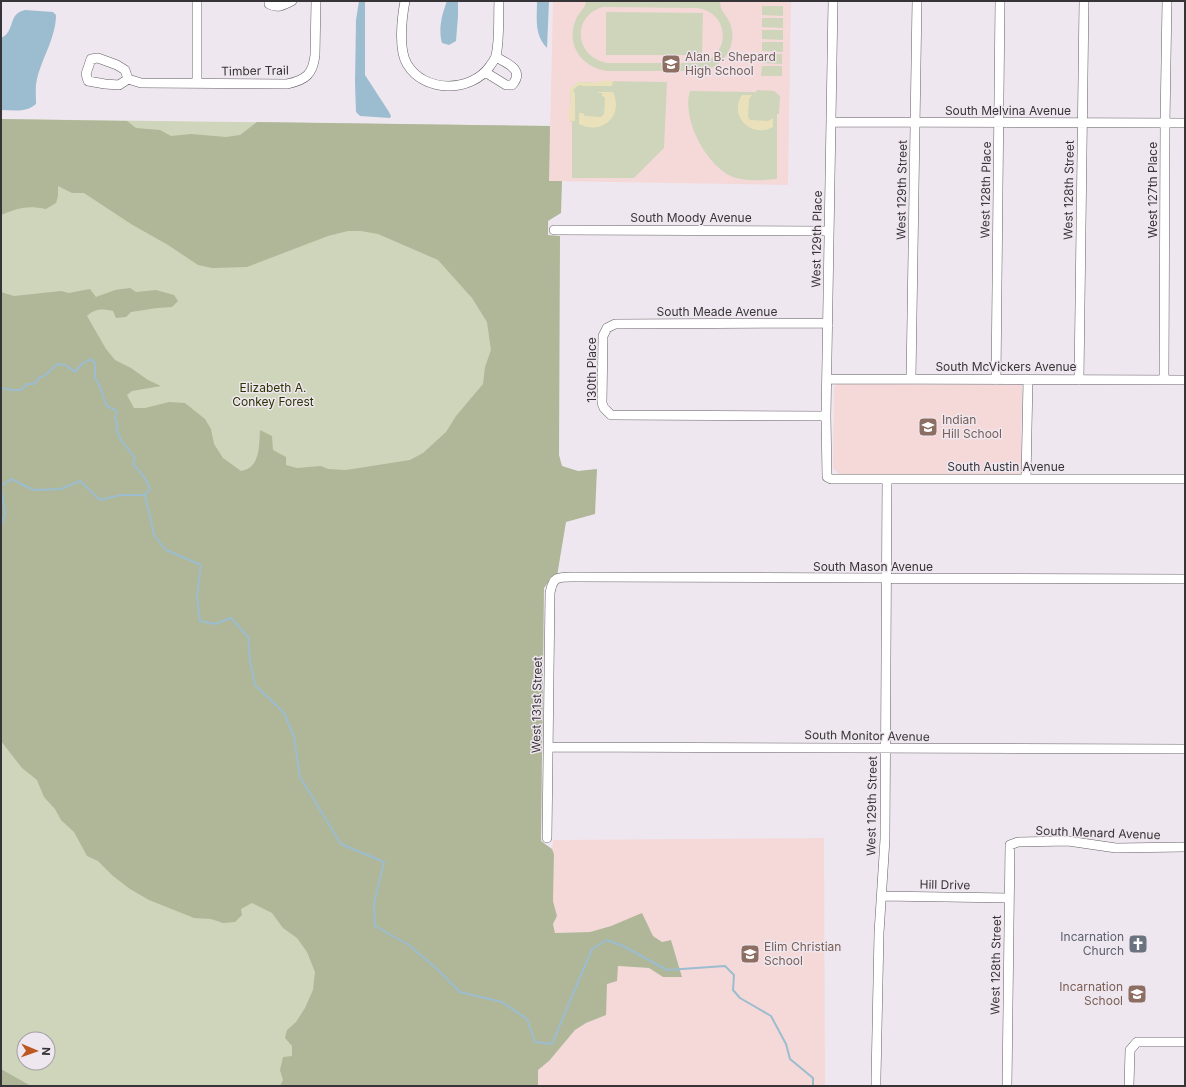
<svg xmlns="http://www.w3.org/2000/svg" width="1186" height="1087" viewBox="0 0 1186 1087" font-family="Inter,sans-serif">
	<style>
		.education { fill: #f4d9d8 }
		.green { fill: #ced5bb; fill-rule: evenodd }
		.forest { fill: #afb798 }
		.sand { fill: #eae1bb }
		.water { fill: #9cbccf }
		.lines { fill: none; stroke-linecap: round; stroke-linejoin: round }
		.stream { stroke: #9cbccf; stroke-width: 2 }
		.minor-casing { stroke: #655f66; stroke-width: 10 }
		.minor { stroke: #fff; stroke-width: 9 }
		.labels { text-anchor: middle; stroke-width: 3; stroke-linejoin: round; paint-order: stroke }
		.education-label { font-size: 12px; fill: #785e54; stroke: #efe7ef; text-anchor: start }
		.street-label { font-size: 12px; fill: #373437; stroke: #efe7ef }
		.park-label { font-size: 12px; fill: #2a3300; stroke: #efe7ef }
		.worship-label { font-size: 12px; fill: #5b616d; stroke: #efe7ef; text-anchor: end }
	</style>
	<rect width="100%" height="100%" fill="#efe7ef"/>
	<path class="education" d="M553,1H791L788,185L549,181Z
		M838,384L1022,385L1021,474H839L833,468L834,387Z
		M824,838L825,1086H538V1070L549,1061L575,1030L586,1023L605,1015L607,984L618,966L649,968L663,977H682L671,940L662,942L653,936L642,914L611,926L590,932L555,933L553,924L557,916L553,901L554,854L552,849L553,840Z"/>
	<path class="green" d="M586,1H720C720,12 726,13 730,23C738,44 725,65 704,71H608C582,68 565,45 576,19C579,12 586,8 586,1ZM602,7L697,8C729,12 732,53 702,63H608C576,58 570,18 602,7Z
		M762,6H783V16L762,15Z
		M606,12L703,13L702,55H606Z
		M762,18H783V28L762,27Z
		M762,30H783V40L762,39Z
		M762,42H783V52L762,51Z
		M762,54H782V64L762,63Z
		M762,66H782V76H761Z
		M598,81L667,82L664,148L634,178H572V122L569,121V109H571L570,89L578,82L598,83Z
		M757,90L774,91L780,96L779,114H777V179C763,180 747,182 733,177C707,167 681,119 690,91L756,92Z
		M1,119L550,126L546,344L538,1086H1ZM24,1039H48V1063H24Z"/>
	<path class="forest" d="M1,119L127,121L136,128L160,130L171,136L191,134L226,137L240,135L257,122L550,126L549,181H562L561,213L548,221V235L560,236L559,455L562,466L578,471L597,469L595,514L566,522L557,576L550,580L544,588L541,841L552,849L554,854L553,901L557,916L553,924L555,933L590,932L611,926L642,913L653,936L662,942L671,940L682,977H663L649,968L618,966L617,981L607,984L606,1015L586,1023L575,1030L549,1061L538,1070V1086H280L283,1080L280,1070L283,1057L292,1056V1046L285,1038L287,1030L296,1022L305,1008L313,990L315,972L307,952L297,938L283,928L272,913L252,903L241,909L242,915L235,922L223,923L211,919L194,918L149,900L130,889L113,876L98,861L87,856L74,832L61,820L55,809L44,797L37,780L22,768L1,741V292L14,296L61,291L69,293L90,289L96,297L115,290L130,288L136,292L156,290L174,295L178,301L172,307L157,308L131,312L126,317L116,318L113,311C102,309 96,308 87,316L106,349L115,360L131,368L148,380L161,386L132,391L127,395L134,408H145L169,402L185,403L205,419L211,429L214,444L223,458L241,471C260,468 259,447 260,430L272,436L273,450L286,457V465L297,468L321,466L328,469L346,470L410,460L423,453L446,432L456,416L483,384L485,367L491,350L487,322L472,298L438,260L378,234L361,231H348L328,236L247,267L212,268L198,265L168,245L131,224L84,193H72L58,186V196L56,203L46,209C27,205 18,208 1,215Z
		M1,1069L31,1086H1Z"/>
	<path class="sand" d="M598,81H613L612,86H583L579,85L573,90L575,94V121H569V109H571L570,89L578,82L598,83Z
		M598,92H613C624,116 602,136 579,124V113H583L585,116L601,117L604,114L605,98L602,96V93H598Z
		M742,95H752L749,99L748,117L750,120L768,121L773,118V127C752,139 728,116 742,95Z"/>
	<path class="water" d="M359,1H365V75L389,112L391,116L390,118L360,116L356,112L355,83L356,20Z
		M447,1H458V16L456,41L449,45L442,43C438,29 442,14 447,1Z
		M537,1H549L547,48C534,35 537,18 537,1Z
		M25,10L53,12L56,15C56,37 42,58 37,79C35,87 36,96 36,104C26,113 14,110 1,110V38C16,31 7,14 25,10Z"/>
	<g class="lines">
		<path class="stream" d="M1,388L13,390H21L27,384H34L40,377C49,377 54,360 64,365C68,366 72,370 75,372L82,364L91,359L95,363V378C102,386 102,398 108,407L114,409L117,412L115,419L118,425L116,429L121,440L135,458L133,464C140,472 147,479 150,490L144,495
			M1,527L5,513L1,486L11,479L34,490L61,489L80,481L100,500L121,495H145L154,535L166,550L201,565L197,598L200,621L215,624L231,618L248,637L250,660L255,685L284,713L294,737L300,777L341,844L384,862L374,903L375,926L409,945L437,969L460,992L502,1002L527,1019L535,1042L552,1044L592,949L607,940L625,947L667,970L725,966L734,975L733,990L740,998L771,1016L786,1044L790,1059L813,1078V1086"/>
		<g class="minor-casing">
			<path id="minor" d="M269,1V4C278,9 283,5 292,1
				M405,1C402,17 398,49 407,64C424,93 471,93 490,66C492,63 495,59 496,56C500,38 498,19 499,1
				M833,1L826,416L827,477L831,479H1185
				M485,72L506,85H512C525,70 508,64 496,57
				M128,79L119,85L105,84L88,81L86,74L91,59L98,58L117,65L125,70L128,79L141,83L287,84C306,80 313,74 315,55L316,1
				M197,83V1
				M831,122L1185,123
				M554,230L828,231
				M827,379L1185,380
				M911,379L917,1
				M996,380L1000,1
				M1079,380L1084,1
				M1164,380L1165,123L1167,1
				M826,416L611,415L604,408L602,403L603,336L607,328L615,324L828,323
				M1026,479L1028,380
				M549,747L1185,749
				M547,838L550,593C553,576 558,577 574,577L1185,579
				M881,896L1009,898
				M876,1086V1078L879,933L885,839L887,479
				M1007,1086L1010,845L1018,842L1068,841L1116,848L1185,847
				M1129,1086L1130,1050L1137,1042H1185"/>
		</g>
		<use href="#minor" class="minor"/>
	</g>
	<defs>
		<g id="school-square" transform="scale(1)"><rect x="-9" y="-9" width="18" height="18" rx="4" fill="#8d6e63" stroke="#efe7ef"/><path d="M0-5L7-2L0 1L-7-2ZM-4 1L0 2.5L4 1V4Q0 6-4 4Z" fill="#fff"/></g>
		<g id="church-square" transform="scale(1)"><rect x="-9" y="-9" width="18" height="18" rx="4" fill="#6b7280" stroke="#efe7ef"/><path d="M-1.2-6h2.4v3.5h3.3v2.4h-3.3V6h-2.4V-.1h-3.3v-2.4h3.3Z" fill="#fff"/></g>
	</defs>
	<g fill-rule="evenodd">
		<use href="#school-square" x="671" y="64"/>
		<use href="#school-square" x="928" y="427"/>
		<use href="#church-square" x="1138" y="944"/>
		<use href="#school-square" x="750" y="954"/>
		<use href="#school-square" x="1137" y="994"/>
	</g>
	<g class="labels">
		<g class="education-label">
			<text x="685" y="61">Alan B. Shepard<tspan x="685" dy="14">High School</tspan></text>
			<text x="942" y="424">Indian<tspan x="942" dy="14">Hill School</tspan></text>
			<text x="764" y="951">Elim Christian<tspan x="764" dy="14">School</tspan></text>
			<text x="1123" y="991" text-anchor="end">Incarnation<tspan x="1123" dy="14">School</tspan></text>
		</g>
		<g class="street-label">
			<text transform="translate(255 71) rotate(-1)" y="4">Timber Trail</text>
			<text x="1008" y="115">South Melvina Avenue</text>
			<text transform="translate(902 190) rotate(-89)" y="4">West 129th Street</text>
			<text transform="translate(986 190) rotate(-89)" y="4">West 128th Place</text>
			<text transform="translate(1069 190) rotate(-89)" y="4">West 128th Street</text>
			<text transform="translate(1153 190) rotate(-90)" y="4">West 127th Place</text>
			<text x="691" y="222">South Moody Avenue</text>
			<text transform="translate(817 239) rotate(-89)" y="4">West 129th Place</text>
			<text x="717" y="316">South Meade Avenue</text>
			<text x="1006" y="371">South McVickers Avenue</text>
			<text transform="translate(592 370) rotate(-90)" y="4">130th Place</text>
			<text x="1006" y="471">South Austin Avenue</text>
			<text x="873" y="571">South Mason Avenue</text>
			<text transform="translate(537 705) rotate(-89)" y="4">West 131st Street</text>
			<text transform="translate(867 736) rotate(1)" y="4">South Monitor Avenue</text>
			<text transform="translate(872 806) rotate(-89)" y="4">West 129th Street</text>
			<text transform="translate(1098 833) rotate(2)" y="4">South Menard Avenue</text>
			<text transform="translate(945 885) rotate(1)" y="4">Hill Drive</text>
			<text transform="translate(996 965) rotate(-89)" y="4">West 128th Street</text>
		</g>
		<g class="park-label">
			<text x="273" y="392">Elizabeth A.<tspan x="273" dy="14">Conkey Forest</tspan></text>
		</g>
		<g class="worship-label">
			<text x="1124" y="941">Incarnation<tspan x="1124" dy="14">Church</tspan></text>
		</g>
	</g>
	<rect width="1186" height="1087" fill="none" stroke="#373437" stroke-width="4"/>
	<g transform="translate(36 1051) rotate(92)"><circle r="19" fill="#efe7ef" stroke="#a59fa5"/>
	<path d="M0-3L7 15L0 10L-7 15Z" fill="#bc5821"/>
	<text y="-6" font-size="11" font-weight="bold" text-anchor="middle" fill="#373437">N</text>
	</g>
</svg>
